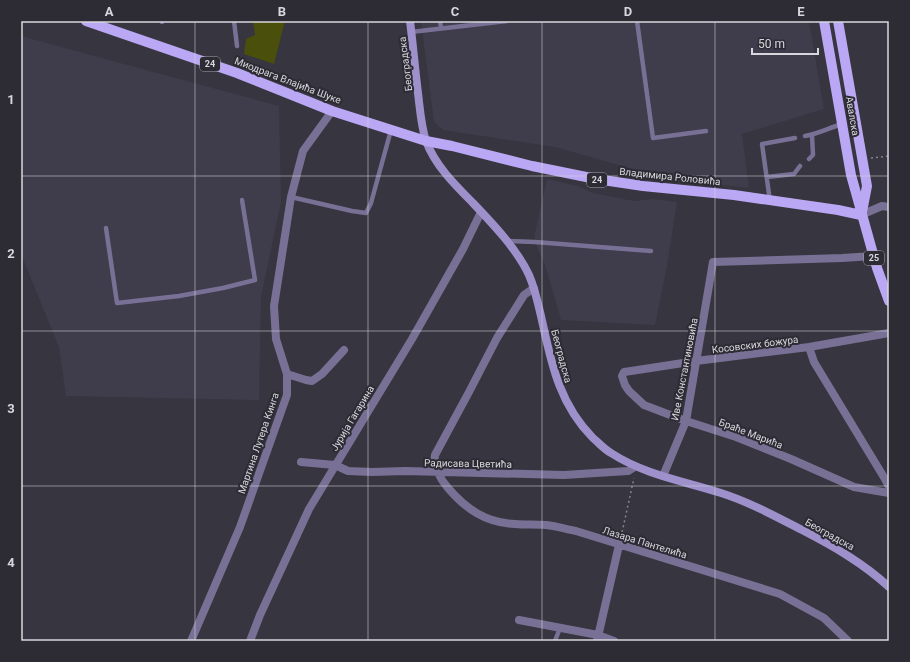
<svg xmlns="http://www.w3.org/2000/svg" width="910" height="662" viewBox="0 0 910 662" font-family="Roboto,sans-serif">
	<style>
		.built { fill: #3f3c4c }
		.green { fill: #4a4f0b }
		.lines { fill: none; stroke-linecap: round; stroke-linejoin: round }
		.path { stroke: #85848c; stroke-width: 1.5; stroke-dasharray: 2 3; stroke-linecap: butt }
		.lane { stroke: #797195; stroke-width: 4.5 }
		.street { stroke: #797195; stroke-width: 8 }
		.secondary { stroke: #9d90cb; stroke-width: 8 }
		.primary { stroke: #baa8f4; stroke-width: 10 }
		.grid { fill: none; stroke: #d7d7dd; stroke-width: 1; stroke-opacity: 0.55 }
		.labels { text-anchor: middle; stroke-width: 4; stroke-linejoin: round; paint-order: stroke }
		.shield { fill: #2d2b34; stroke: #a4a3aa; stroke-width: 1 }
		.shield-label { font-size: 9px; font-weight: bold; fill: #d7d7dd }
		.street-label { font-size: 10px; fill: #d7d7dd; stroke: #2d2b34 }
		.neatline { fill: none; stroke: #d7d7dd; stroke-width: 1.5 }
		.grid-label { font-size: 13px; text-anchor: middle; font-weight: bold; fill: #d7d7dd }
	</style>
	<rect width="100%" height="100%" fill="#37353f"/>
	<path class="built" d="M421,21H809L824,109L742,134L749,188L668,179L555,147L443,130L434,122Z
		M21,36L279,106L281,202L261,297L259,400L66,396L59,347L21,254Z
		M547,179L578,186L593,193L634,201L652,199L677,202L667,266L655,325L561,320L546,268L535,242V233Z"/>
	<path class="green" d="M253,21H285L274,64L244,54L246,39L255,35Z"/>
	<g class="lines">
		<path class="path" d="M871,158L889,156
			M621,537L634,478"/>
		<path class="lane" d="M234,21L237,46
			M440,21L441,28
			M637,21L653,138L706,131
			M162,22V21
			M411,32L507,21
			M805,136C818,134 829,128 842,124
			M809,159L813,155L812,135
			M767,177L794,174L800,166
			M291,197L352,211L366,213L371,203L391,130
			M770,201L762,144L795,138
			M106,228L117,303L179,296L223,288L255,280L242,200
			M507,241L535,242L651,251
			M555,641L560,628"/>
		<path class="street" d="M861,215L882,206L889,207
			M534,288L524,295L497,338L469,392L435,455C433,466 440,479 448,488C466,509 486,523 515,524C526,525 536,524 546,525C556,526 566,529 576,531L780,594L824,618L848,641
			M889,333L809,347L696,361L631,371L624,372L622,376L625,385L629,391L644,405L686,421L736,437L791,459L854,487L889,493
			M809,347L814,362L885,479L889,487
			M287,374L306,380L312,381L322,374L344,350
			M301,462L335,465L348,471L372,472L405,471L564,475L628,471L633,468L634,466
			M663,476L686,421L713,262L842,258L873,256
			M519,620L598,635L614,641
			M191,641L240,527L287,395V374L276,339L274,306L291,197L303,151L332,111
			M250,641L260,615L309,509L412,339L463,249L481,212
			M597,641L619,545"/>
		<path class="secondary" d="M410,21C413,45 415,69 418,93C420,109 421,126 426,141C435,165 454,184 472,202C492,223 517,249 529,275C536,291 539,308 543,325C552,367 561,406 593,438C599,443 604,449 611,453C645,475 684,481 721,493C749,502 775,516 802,530C833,546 863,563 889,587"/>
		<path class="primary" d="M86,21L237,73L332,111L426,141L452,146L532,166L596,179L643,186L734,195L838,210L861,215
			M824,21L851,175L877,268L889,301
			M838,21L867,186L862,212"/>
	</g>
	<path class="grid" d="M195,21V641M368,21V641M542,21V641M715,21V641M21,176H889M21,331H889M21,486H889"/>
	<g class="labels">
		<g class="shield">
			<rect x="200" y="57" width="20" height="14" rx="3"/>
			<rect x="587" y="173" width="20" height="14" rx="3"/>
			<rect x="864" y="251" width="20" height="14" rx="3"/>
		</g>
		<g class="shield-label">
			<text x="210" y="67">24</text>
			<text x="597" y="183">24</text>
			<text x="874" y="261">25</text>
		</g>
		<g class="street-label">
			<text transform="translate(405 64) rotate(-97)" y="4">Београдска</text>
			<text transform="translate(288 80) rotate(21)" y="4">Миодрага Влајића Шуке</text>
			<text transform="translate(853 116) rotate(80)" y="4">Авалска</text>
			<text transform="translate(670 176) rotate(6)" y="4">Владимира Роловића</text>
			<text transform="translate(755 344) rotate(-7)" y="4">Косовских божура</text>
			<text transform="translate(562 356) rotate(75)" y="4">Београдска</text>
			<text transform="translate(684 369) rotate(-79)" y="4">Иве Константиновића</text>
			<text transform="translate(352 418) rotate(-59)" y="4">Јурија Гагарина</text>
			<text transform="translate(751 433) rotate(21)" y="4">Браће Марића</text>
			<text transform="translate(258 443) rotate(-71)" y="4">Мартина Лутера Кинга</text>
			<text transform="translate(468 463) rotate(1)" y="4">Радисава Цветића</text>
			<text transform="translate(830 534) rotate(29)" y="4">Београдска</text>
			<text transform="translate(645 542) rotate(17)" y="4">Лазара Пантелића</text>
		</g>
	</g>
	<rect width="910" height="662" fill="none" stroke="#2d2b34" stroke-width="44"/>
	<path d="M752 48v6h66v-6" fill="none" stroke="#d7d7dd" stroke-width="2"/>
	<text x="758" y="48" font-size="12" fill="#d7d7dd" stroke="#2d2b34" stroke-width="3" paint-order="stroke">50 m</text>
	<rect x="22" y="22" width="866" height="618" class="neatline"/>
	<g class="grid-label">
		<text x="109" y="16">A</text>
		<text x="282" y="16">B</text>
		<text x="455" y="16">C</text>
		<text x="628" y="16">D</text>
		<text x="801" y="16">E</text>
		<text x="11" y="104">1</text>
		<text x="11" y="258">2</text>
		<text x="11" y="413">3</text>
		<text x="11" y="567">4</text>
	</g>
</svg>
